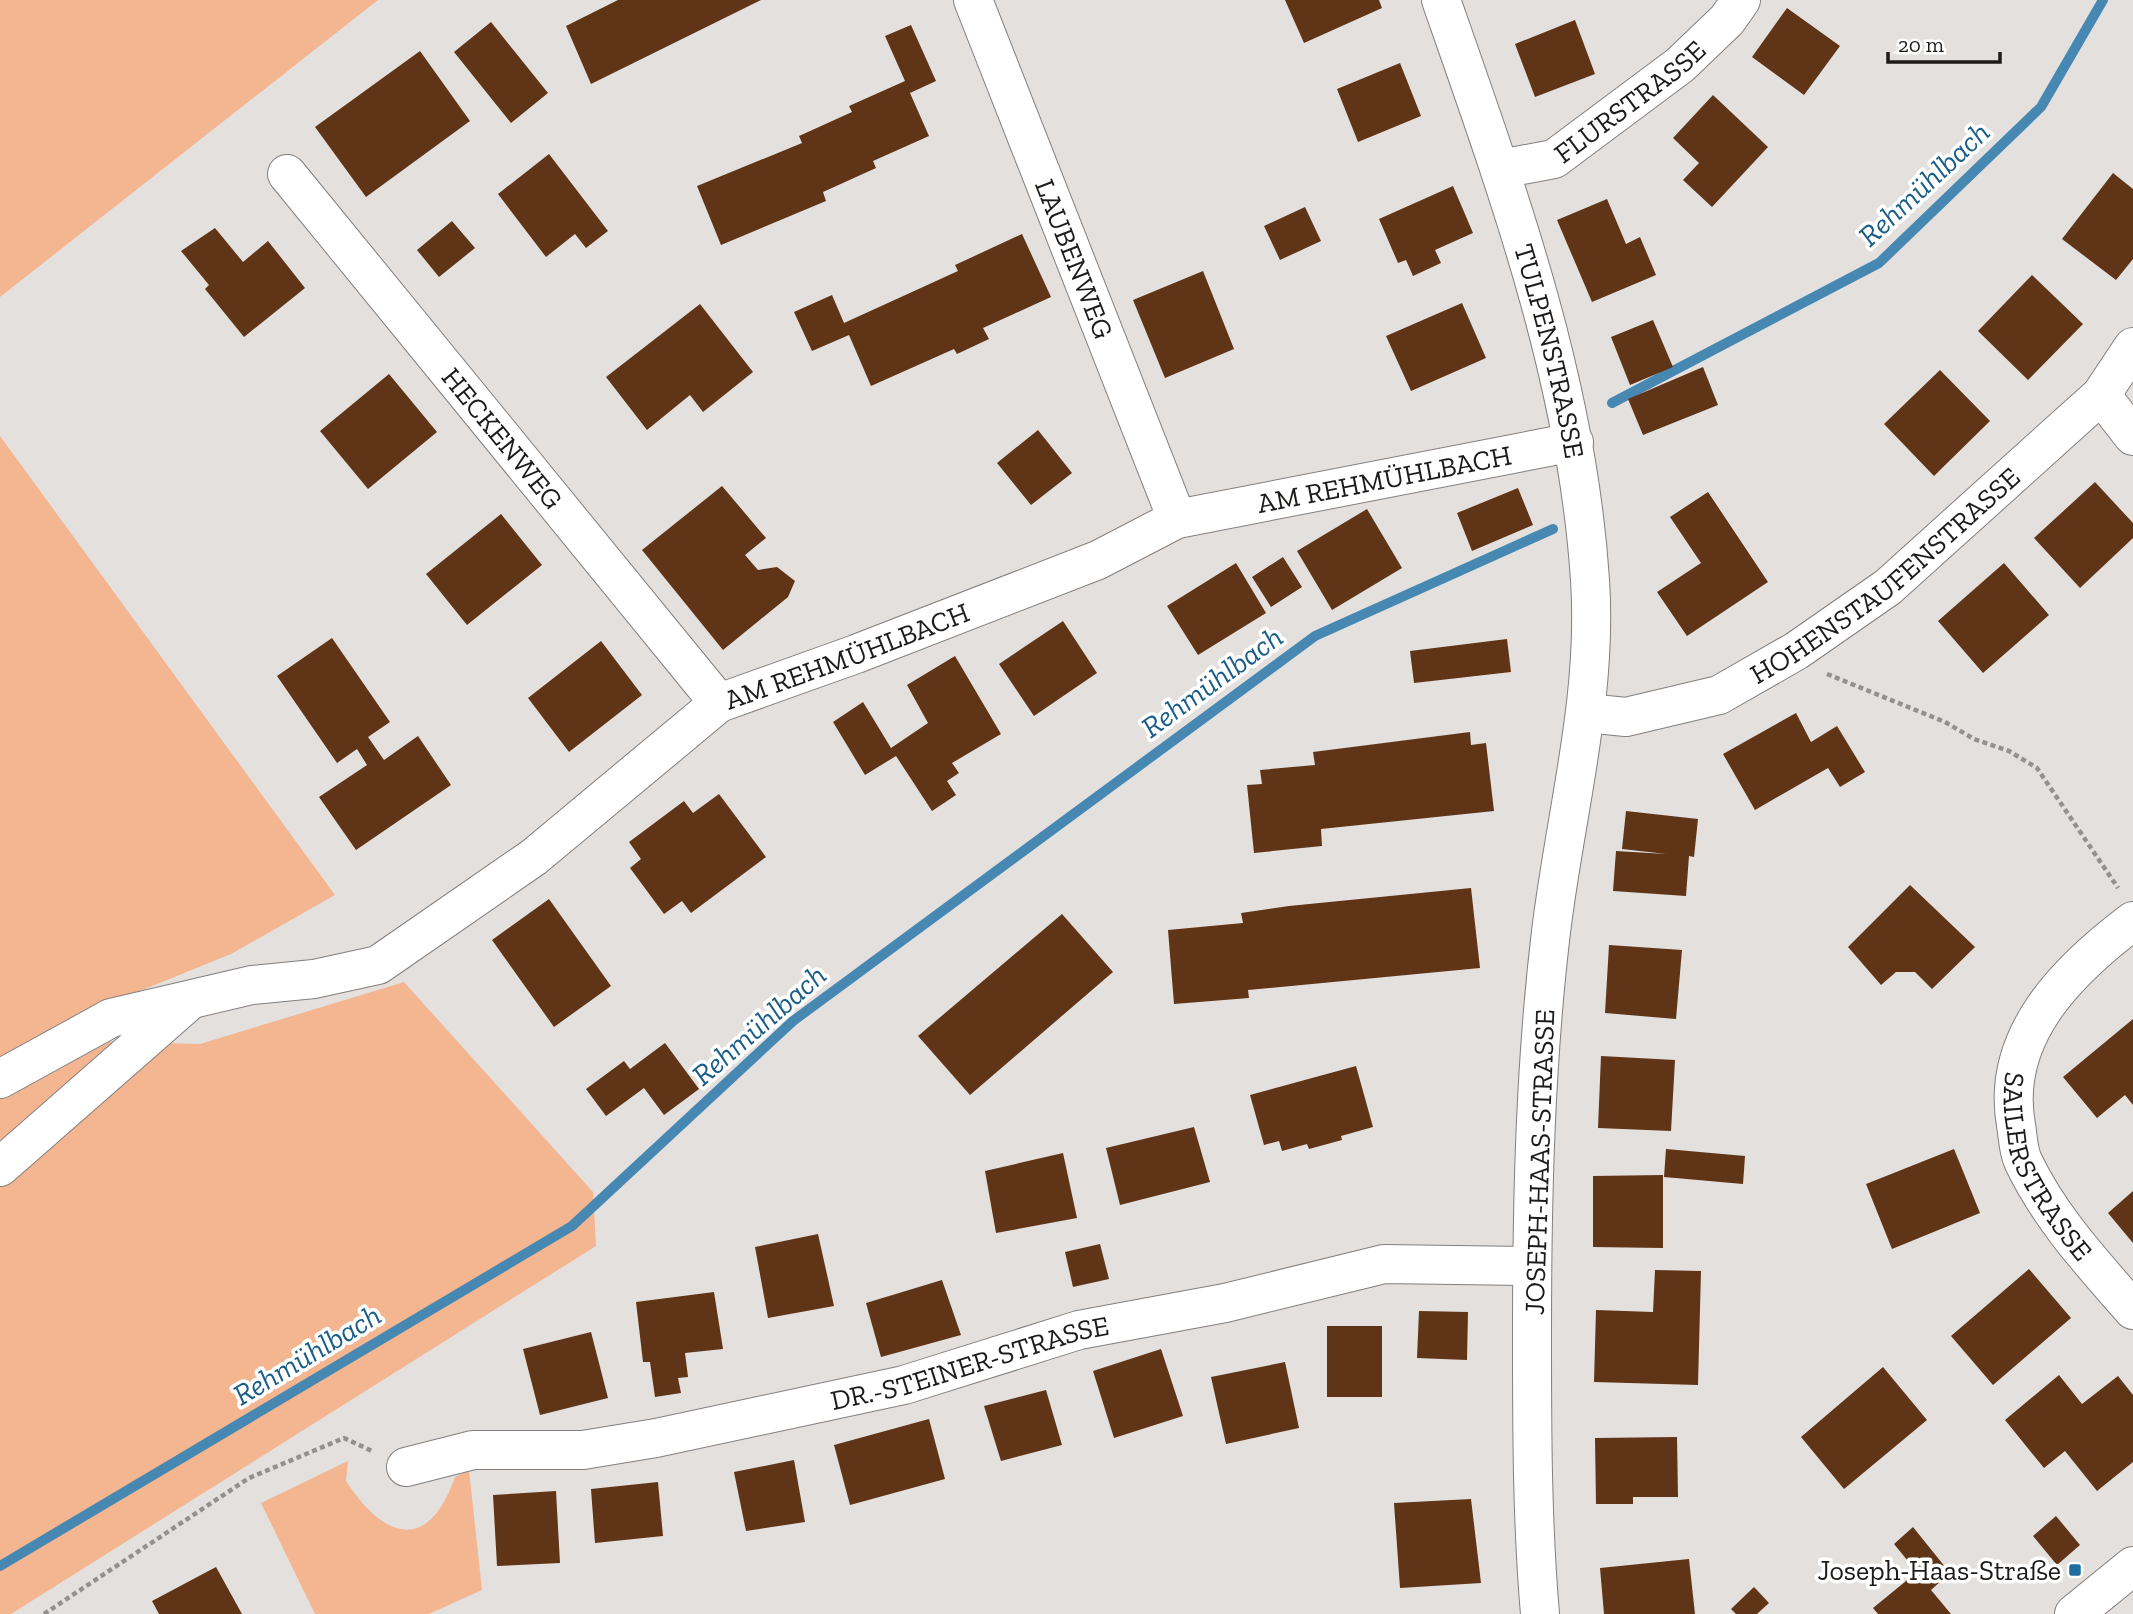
<svg xmlns="http://www.w3.org/2000/svg" width="2133" height="1614" viewBox="0 0 2133 1614" font-family="'Zilla Slab',serif">
	<style>
		.green { fill: #f4b691 }
		.lines { fill: none; stroke-linecap: round; stroke-linejoin: round }
		.stream { stroke: #4788b3; stroke-width: 10 }
		.building { fill: #603416 }
		.minor-casing { stroke: #827f7e; stroke-width: 40 }
		.path { stroke: #93918f; stroke-width: 4.5; stroke-dasharray: 5 3.5; stroke-linecap: butt }
		.minor { stroke: #fff; stroke-width: 38 }
		.poi-dot { fill: #1e6fa0; stroke: #fff; stroke-width: 2.5 }
		.labels { text-anchor: middle; stroke-width: 7; stroke-linejoin: round; paint-order: stroke }
		.street-label { font-size: 28px; fill: #1c1b1a; stroke: #fff }
		.poi-label { font-size: 28px; fill: #1c1b1a; stroke: #fff; text-anchor: end }
		.water-label { font-size: 30px; font-style: italic; fill: #1a5d87; stroke: #fff }
	</style>
	<rect width="100%" height="100%" fill="#e3e0de"/>
	<path class="green" d="M0,0H378L0,297Z
		M0,436L335,895L231,954L130,995L0,1065Z
		M404,982L593,1192L596,1246L11,1614H0V1093L95,1041L200,1044Z
		M348,1461L346,1481C384,1539 428,1554 455,1477L469,1470L482,1590L429,1614H315L261,1503Z"/>
	<g class="lines">
		<path class="stream" d="M1612,403L1879,263L2041,107L2103,0
			M0,1566L572,1226L793,1021L1315,636L1553,529"/>
	</g>
	<path class="building" d="M618,0H761L591,84L566,26Z
		M1285,0H1379L1382,8L1304,43Z
		M1787,8L1840,46L1804,95L1752,57Z
		M1575,20L1595,74L1535,97L1515,44Z
		M491,22L548,93L511,123L454,52Z
		M911,25L936,81L910,93L929,136L873,161L876,168L823,192L826,201L721,245L697,186L802,143L799,136L852,112L849,106L905,81L885,36Z
		M420,51L470,121L366,197L315,127Z
		M1400,63L1421,116L1358,142L1337,89Z
		M1713,95L1768,147L1712,207L1683,180L1699,163L1673,138Z
		M549,154L608,231L586,248L575,234L546,257L498,194Z
		M2113,173L2133,189V259L2116,280L2062,239Z
		M1453,186L1473,233L1435,250L1441,263L1413,276L1406,260L1398,263L1379,219Z
		M1607,199L1626,244L1640,237L1656,275L1592,302L1557,220Z
		M1305,207L1321,241L1280,260L1264,226Z
		M452,221L475,248L439,277L417,250Z
		M215,228L243,262L268,241L305,288L244,337L205,289L209,285L181,251Z
		M1022,234L1051,297L983,328L989,339L957,354L954,349L871,386L849,335L812,351L794,312L832,295L844,323L958,271L955,265Z
		M1203,271L1234,349L1165,378L1133,300Z
		M2032,275L2083,324L2028,380L1978,331Z
		M1462,303L1486,358L1411,391L1386,336Z
		M700,304L753,372L703,412L690,395L647,430L606,377Z
		M1653,320L1673,367L1630,385L1611,337Z
		M1703,367L1718,405L1643,435L1628,399Z
		M1940,370L1990,421L1934,476L1884,424Z
		M389,374L437,432L368,489L320,431Z
		M1038,430L1072,473L1031,505L997,463Z
		M2095,482L2133,523V538L2080,588L2034,538Z
		M722,486L766,538L745,555L758,570L777,567L795,581L788,597L723,650L642,550Z
		M1518,488L1533,525L1472,551L1457,513Z
		M1708,492L1768,582L1687,636L1657,592L1701,563L1670,517Z
		M1367,509L1402,568L1332,610L1297,551Z
		M501,514L542,565L467,625L426,574Z
		M1283,557L1302,587L1271,607L1252,577Z
		M1236,563L1266,613L1198,655L1167,606Z
		M2004,563L2049,615L1983,673L1938,621Z
		M1063,621L1097,673L1034,716L999,664Z
		M332,638L390,722L368,737L384,760L418,736L451,785L356,850L319,797L367,765L357,749L337,763L277,676Z
		M1507,639L1511,672L1414,683L1410,651Z
		M601,641L642,695L569,752L528,698Z
		M955,656L1001,734L952,763L959,773L947,781L956,795L932,811L896,756L865,775L833,722L863,702L891,748L928,723L907,685Z
		M1796,713L1811,742L1837,726L1865,772L1840,787L1828,768L1755,810L1723,754Z
		M1470,732L1471,745L1486,743L1494,811L1321,829L1322,846L1254,853L1247,785L1262,784L1260,770L1315,765L1313,752Z
		M719,794L766,857L691,913L682,901L664,914L630,868L641,859L629,842L684,801L693,813Z
		M1626,811L1698,819L1694,857L1689,856L1686,896L1613,891L1616,851L1666,854L1622,849Z
		M1910,885L1975,947L1932,989L1915,972H1896L1881,985L1848,947Z
		M1471,888L1480,968L1248,990L1249,998L1174,1004L1168,930L1243,923L1241,913L1289,906Z
		M549,899L611,986L554,1027L492,940Z
		M1062,914L1113,972L970,1095L918,1036Z
		M1609,945L1682,950L1676,1019L1605,1013Z
		M2133,1019V1105L2125,1095L2097,1118L2063,1077Z
		M665,1043L699,1089L664,1115L644,1088L606,1116L586,1089L624,1061L630,1069Z
		M1601,1056L1675,1060L1671,1131L1598,1128Z
		M1356,1066L1373,1127L1341,1136L1342,1140L1309,1149L1307,1144L1282,1151L1279,1141L1264,1145L1250,1095Z
		M1194,1127L1210,1182L1120,1205L1106,1148Z
		M1666,1149L1745,1156L1743,1184L1664,1177Z
		M1954,1149L1980,1213L1892,1249L1866,1184Z
		M1063,1153L1077,1218L996,1233L985,1171Z
		M1663,1175V1248L1593,1247V1176Z
		M2133,1191V1243L2108,1213Z
		M818,1234L834,1306L768,1318L755,1247Z
		M1100,1244L1109,1279L1073,1287L1065,1252Z
		M2029,1269L2071,1318L1993,1385L1951,1336Z
		M1655,1270L1701,1271L1698,1385L1594,1382L1596,1310L1653,1312Z
		M942,1280L961,1335L881,1357L866,1303Z
		M714,1292L723,1349L685,1353L688,1377L678,1378L681,1393L655,1397L650,1362H643L636,1302Z
		M1419,1311L1468,1312L1467,1360L1417,1358Z
		M1327,1326H1382V1397H1327Z
		M591,1332L608,1398L540,1415L523,1349Z
		M1161,1349L1183,1416L1114,1438L1093,1371Z
		M1285,1362L1299,1428L1226,1444L1211,1377Z
		M1883,1367L1927,1420L1844,1489L1801,1437Z
		M2059,1375L2082,1404L2118,1376L2133,1395V1462L2097,1491L2065,1451L2044,1468L2005,1420Z
		M1046,1390L1062,1445L1001,1461L984,1406Z
		M929,1419L945,1479L850,1505L834,1445Z
		M1677,1437L1678,1497H1633V1504H1596L1595,1438Z
		M794,1460L805,1522L746,1531L734,1472Z
		M658,1482L663,1536L595,1543L591,1489Z
		M556,1491L560,1563L497,1566L493,1495Z
		M1471,1499L1481,1583L1400,1588L1394,1503Z
		M2056,1516L2080,1545L2057,1565L2033,1536Z
		M1913,1527L1950,1573L1931,1590L1951,1614H1878L1873,1608L1917,1572L1894,1544Z
		M1689,1559L1695,1614H1604L1600,1568Z
		M216,1567L242,1614H159L152,1601Z
		M1754,1587L1769,1603L1757,1614H1736L1731,1609Z"/>
	<g class="lines">
		<g class="minor-casing">
			<g id="minor">
				<path id="s1" d="M973,0L1177,519"/>
				<path id="s2" d="M1441,0C1507,189 1577,379 1590,580C1598,699 1565,815 1551,932C1535,1065 1532,1200 1532,1334C1532,1428 1532,1521 1540,1614"/>
				<path id="s3" d="M1500,169L1554,159L1680,65L1727,20L1741,0"/>
				<path id="s4" d="M287,174L719,703"/>
				<path d="M2101,395L2133,436"/>
				<path id="s5" d="M1586,713L1626,717L1719,695L1796,651L1888,587L2101,395L2133,347"/>
				<path id="s6" d="M2133,921C2068,970 2000,1036 2016,1125C2018,1136 2018,1150 2023,1161C2050,1218 2092,1263 2133,1310"/>
				<path id="s7" d="M0,1079L111,1018L252,985L314,979L378,965L534,857L719,703L856,654L1098,560L1177,519L1574,442"/>
				<path d="M0,1167L187,1003"/>
				<path id="s8" d="M406,1467L473,1450H583L656,1438L904,1385L1079,1330L1225,1303L1384,1264L1532,1266"/>
				<path d="M2074,1614L2133,1566"/>
			</g>
		</g>
		<path class="path" d="M1827,674L1945,722L1974,739L2009,751L2037,768L2118,888
			M44,1614L249,1478L344,1438L372,1451"/>
		<use href="#minor" class="minor"/>
	</g>
	<rect class="poi-dot" x="2068" y="1563" width="14" height="14" rx="3.5"/>
	<g class="labels">
		<g class="street-label">
			<text dy="10" stroke="none"><textPath href="#s3" startOffset="150">FLURSTRASSE</textPath></text>
			<text dy="10" stroke="none"><textPath href="#s1" startOffset="278">LAUBENWEG</textPath></text>
			<text dy="10" stroke="none"><textPath href="#s2" startOffset="368">TULPENSTRASSE</textPath></text>
			<text dy="10" stroke="none"><textPath href="#s4" startOffset="341">HECKENWEG</textPath></text>
			<text dy="10" stroke="none"><textPath href="#s7" startOffset="1535">AM REHMÜHLBACH</textPath></text>
			<text dy="10" stroke="none"><textPath href="#s5" startOffset="341">HOHENSTAUFENSTRASSE</textPath></text>
			<text dy="10" stroke="none"><textPath href="#s7" startOffset="966">AM REHMÜHLBACH</textPath></text>
			<text transform="translate(1539 1162) rotate(-88)" y="10">JOSEPH-HAAS-STRASSE</text>
			<text dy="10" stroke="none"><textPath href="#s6" startOffset="298">SAILERSTRASSE</textPath></text>
			<text dy="10" stroke="none"><textPath href="#s8" startOffset="576">DR.-STEINER-STRASSE</textPath></text>
		</g>
		<g class="poi-label">
			<text x="2061" y="1580">Joseph-Haas-Straße</text>
		</g>
		<g class="water-label">
			<text transform="translate(1924 184) rotate(-43)" y="10">Rehmühlbach</text>
			<text transform="translate(1212 682) rotate(-36)" y="10">Rehmühlbach</text>
			<text transform="translate(759 1025) rotate(-41)" y="10">Rehmühlbach</text>
			<text transform="translate(307 1355) rotate(-31)" y="10">Rehmühlbach</text>
		</g>
	</g>
	<path d="M1888 52v10h112v-10" fill="none" stroke="#1c1b1a" stroke-width="3.5"/>
	<text x="1898" y="52" font-size="21" fill="#1c1b1a" stroke="#ffffff" stroke-width="5" paint-order="stroke">20 m</text>
</svg>
